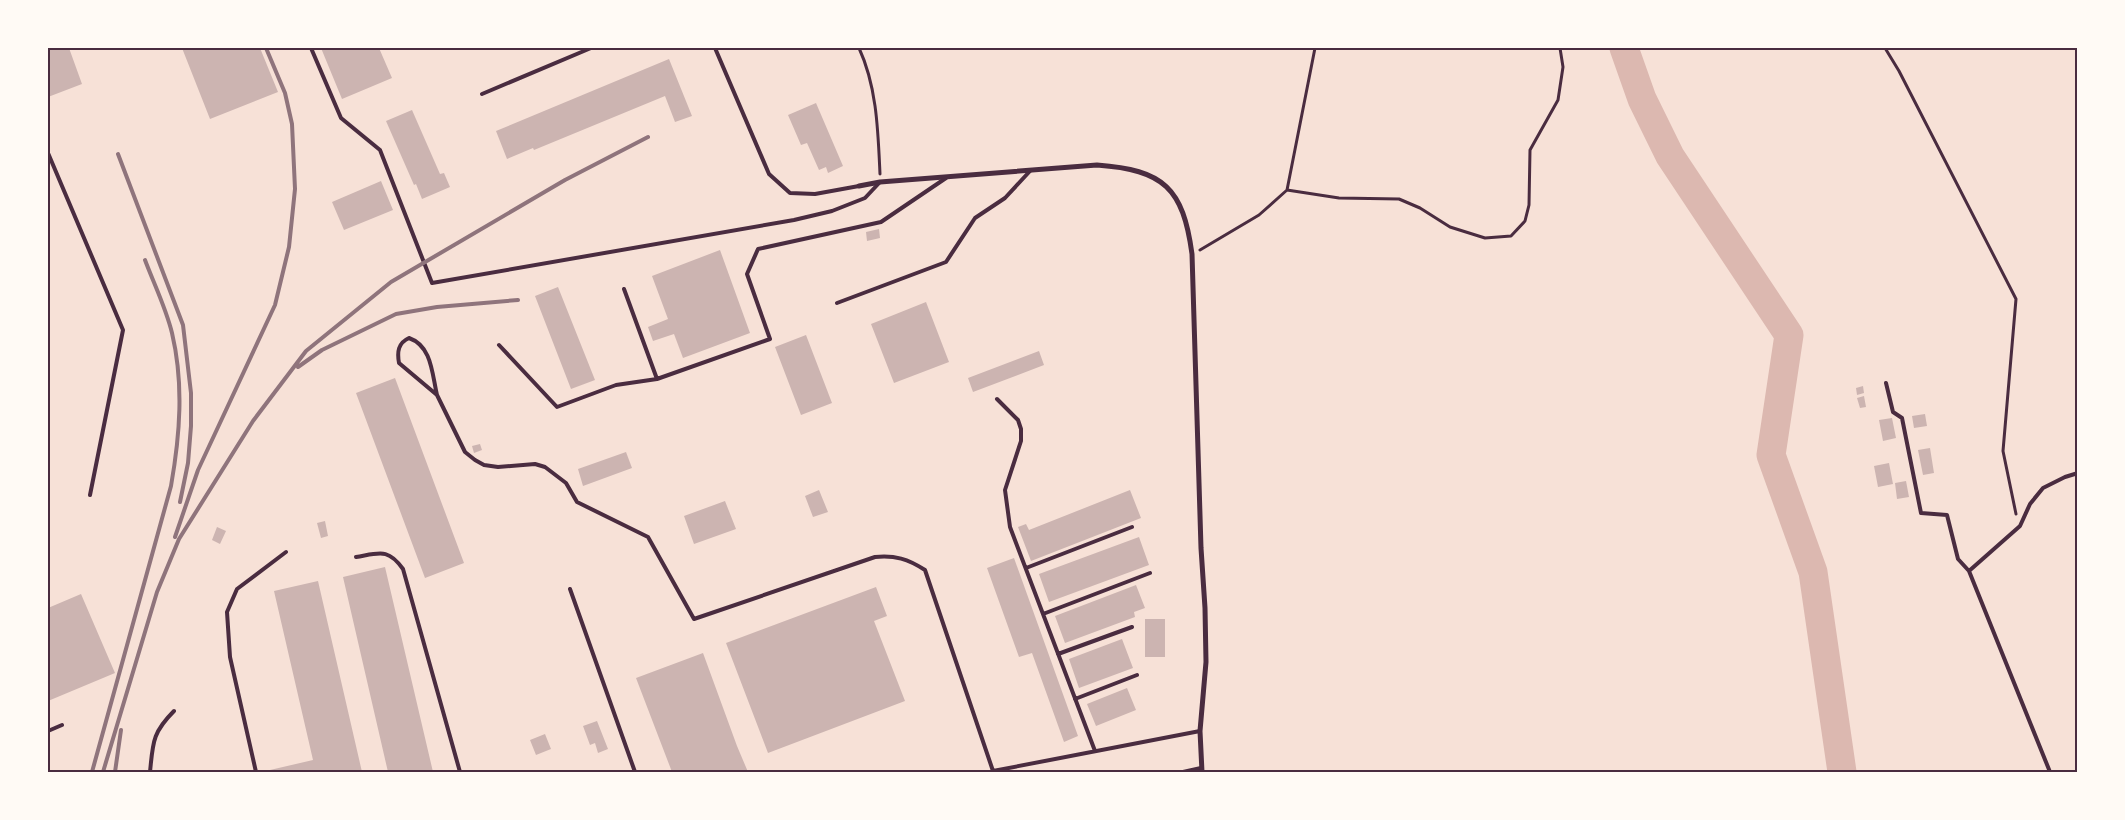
<svg xmlns="http://www.w3.org/2000/svg" width="2125" height="820" viewBox="0 0 2125 820" font-family="'DejaVu Sans',sans-serif">
	<style>
		.lines { fill: none; stroke-linecap: round; stroke-linejoin: round }
		.river { stroke: #dcb8b0; stroke-width: 29 }
		.building { fill: #ccb4b1 }
		.path { stroke: #4a2c40; stroke-width: 3 }
		.service { stroke: #4a2c40; stroke-width: 4 }
		.minor { stroke: #4a2c40; stroke-width: 5 }
		.rail { stroke: #8f747c; stroke-width: 4 }
		.neatline { fill: none; stroke: #4a2c40; stroke-width: 2 }
	</style>
	<rect width="100%" height="100%" fill="#f7e1d7"/>
	<g class="lines">
		<path class="river" d="M1624,48L1642,99L1670,156L1789,335L1771,455L1813,572L1842,772"/>
	</g>
	<path class="building" d="M48,48H69L82,84L48,97Z
		M182,48H260L278,92L210,119Z
		M321,48H379L392,78L342,99Z
		M669,59L692,116L675,122L665,96L534,150L533,148L507,159L496,131Z
		M816,103L843,166L828,173L826,167L819,170L807,143L801,145L788,115Z
		M412,110L440,174L444,173L450,187L422,199L416,184L414,185L386,121Z
		M381,181L393,210L344,230L332,202Z
		M879,229L880,238L867,241L866,232Z
		M720,250L750,333L683,358L674,334L653,341L648,327L668,319L652,276Z
		M558,287L595,380L571,389L535,296Z
		M926,302L949,362L894,383L871,324Z
		M806,335L832,403L801,415L775,347Z
		M1039,351L1044,365L973,392L968,378Z
		M395,378L464,563L425,578L356,393Z
		M1863,386L1864,393L1857,395L1856,388Z
		M1864,396L1866,407L1860,408L1857,398Z
		M1925,414L1927,426L1914,428L1912,416Z
		M1892,418L1896,438L1883,441L1879,420Z
		M480,444L482,450L474,453L472,446Z
		M1930,448L1934,473L1923,475L1918,450Z
		M626,452L632,468L583,486L578,469Z
		M1889,463L1893,484L1878,487L1874,466Z
		M1906,481L1909,497L1897,499L1895,483Z
		M819,490L828,512L813,517L805,496Z
		M1130,490L1141,518L1031,561L1018,527L1026,524L1029,530Z
		M725,501L736,529L694,544L684,516Z
		M325,521L328,536L321,538L317,523Z
		M217,527L226,531L220,544L212,540Z
		M1139,537L1149,565L1049,602L1039,574Z
		M1014,558L1078,736L1064,742L1032,653L1019,657L987,568Z
		M385,567L433,772H388L343,577Z
		M318,581L362,772H271L270,770L313,760L274,591Z
		M1136,585L1145,608L1134,612L1135,617L1065,643L1055,616Z
		M876,587L887,616L874,621L905,701L768,753L726,643Z
		M81,594L115,673L48,701V608Z
		M1145,619H1165V657H1145Z
		M1122,639L1133,668L1079,688L1069,659Z
		M703,653L737,746L748,772H672L636,678Z
		M1127,688L1136,710L1096,726L1087,704Z
		M597,721L608,749L598,753L595,743L590,745L583,726Z
		M545,734L551,749L536,755L530,740Z"/>
	<g class="lines">
		<path class="path" d="M859,48C877,87 878,131 880,174
			M1885,48L1899,71L2016,299L2003,451L2016,514
			M1287,190L1339,198L1399,199L1420,208L1450,227L1485,238L1511,236L1525,221L1529,205L1530,150L1558,100L1563,67L1560,48
			M1200,250L1259,215L1287,190L1315,48"/>
		<path class="service" d="M311,48L341,118L380,150L432,283L794,220L832,211L865,198L880,182
			M715,48L769,174L790,193L815,194L859,186
			M482,94L591,48
			M48,153L123,330L90,495
			M624,289L657,379L770,339L747,274L758,249L881,222L946,178
			M837,303L946,262L975,218L1005,198L1030,171
			M499,345L557,407L616,385L657,379
			M1886,383L1893,412L1902,418L1921,513L1947,515L1958,559L1969,571
			M437,395C432,374 432,346 409,338C398,343 397,352 399,363L437,395L465,452L475,460L484,465L498,467L535,464L545,467L566,483L577,502L648,537L694,619L875,557C895,555 908,559 925,570L993,771L1200,731
			M997,399L1018,420L1021,429V441L1005,490L1010,527L1095,751
			M356,557C380,553 388,548 403,569L460,772
			M1026,568L1132,527
			M570,589L635,772
			M1043,614L1150,573
			M1058,654L1132,627
			M1075,699L1137,675
			M48,731L62,725
			M150,772C153,743 152,733 174,711
			M256,772L230,657L227,612L237,589L286,552
			M1183,772L1201,768
			M2050,772L1969,571L2020,526L2030,504L2043,488L2065,477L2078,473"/>
		<path class="minor" d="M859,186L880,182L1097,165C1164,170 1183,188 1192,254L1201,548L1205,608L1206,662L1200,731L1202,772"/>
		<path class="rail" d="M118,154L183,325L191,393V426L188,463L180,502
			M298,367L322,350L396,314L437,307L518,300
			M175,537L198,470L275,305L289,247L295,189L292,124L285,93L266,48
			M92,772L171,486C180,435 184,384 172,333C166,308 154,284 145,260
			M103,772L157,592L179,539L253,421L306,351L391,282L565,180L648,137
			M115,772L121,730"/>
	</g>
	<rect width="2125" height="820" fill="none" stroke="#fffaf5" stroke-width="98"/>
	<rect x="49" y="49" width="2027" height="722" class="neatline"/>
</svg>
